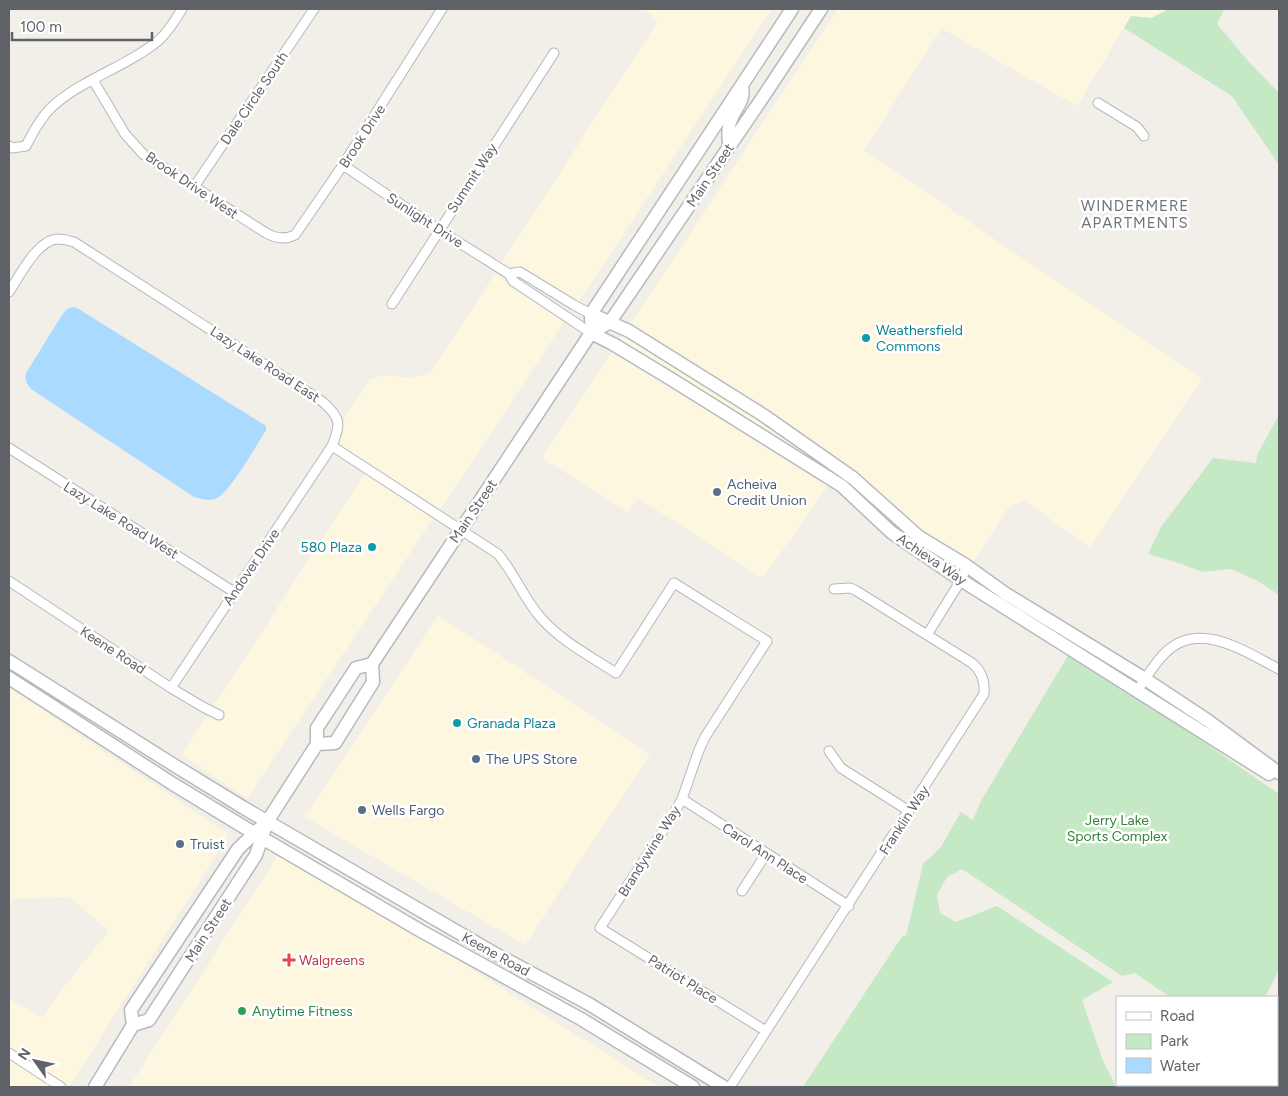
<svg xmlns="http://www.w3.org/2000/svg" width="1288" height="1096" viewBox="0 0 1288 1096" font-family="Figtree,sans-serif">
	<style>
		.commercial { fill: #fef7e0 }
		.green { fill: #c5e8c5 }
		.water { fill: #aadaff }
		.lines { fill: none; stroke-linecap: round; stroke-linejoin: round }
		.street-casing { stroke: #b5b8bc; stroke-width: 11 }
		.secondary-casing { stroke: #b6babf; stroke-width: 15 }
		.street { stroke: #fff; stroke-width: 9 }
		.secondary { stroke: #fff; stroke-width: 12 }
		.culture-dot { fill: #0f9aa8; stroke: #fff; stroke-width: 2 }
		.service-dot { fill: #5c6f8a; stroke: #fff; stroke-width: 2 }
		.health-dot { fill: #e0444e; stroke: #fff; stroke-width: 2 }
		.leisure-dot { fill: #2e9e5b; stroke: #fff; stroke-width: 2 }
		.labels { text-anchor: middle; stroke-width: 5; stroke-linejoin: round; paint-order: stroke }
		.street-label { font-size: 14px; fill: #5f6368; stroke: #fff }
		.culture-label { font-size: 14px; fill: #0d838f; stroke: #fff; text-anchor: start }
		.service-label { font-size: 14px; fill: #4e5e75; stroke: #fff; text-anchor: start }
		.park-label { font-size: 14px; fill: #348238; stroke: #fff }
		.health-label { font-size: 14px; fill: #be3a42; stroke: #fff; text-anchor: start }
		.leisure-label { font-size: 14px; fill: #27864d; stroke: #fff; text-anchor: start }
		.neighbourhood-label { font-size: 15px; letter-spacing: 1px; fill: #70757a; stroke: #fff }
	</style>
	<rect width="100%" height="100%" fill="#f1efe8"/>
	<path class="commercial" d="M644,9H772L578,302L523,268L501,264L658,21Z
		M838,9H1169L1151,18L1131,16L1077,106L941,28L864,151L1202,379L1091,547L1023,500L1008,508L972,563L921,533L629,326Z
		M496,272L510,287L564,322L440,509L338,444L344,432L343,421L370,379L385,375L410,378L430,373Z
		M623,334L760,419L850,482L960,567L958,572L618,342Z
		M613,350L829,484L763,578L638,498L628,512L542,458Z
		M365,473L434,517L247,798L182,755L208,715L223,721L226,712L213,707Z
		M438,615L650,755L525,945L303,816L309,811Z
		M9,688L229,835L69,1087L9,1047V999L42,1018L67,983L109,931L70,897L9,899Z
		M279,854L388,917L659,1087H129Z
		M9,1058L52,1087H9Z"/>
	<path class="green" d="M1169,9H1224L1217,24L1248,61L1279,93V165L1232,96L1124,28L1131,16L1151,18Z
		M1279,415V595L1258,581L1231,569L1202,572L1182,564L1148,554L1161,527L1213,458L1256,463L1257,455Z
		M1069,654L1150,705L1279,794V970L1265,997H1170L1135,973L1122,976L962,869L947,877L937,895L940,913L956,922L997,906L1113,982L1082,1000L1103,1061L1116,1087H803L903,935L906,936L923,864L941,847L961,812L973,820L981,801Z"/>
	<path class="water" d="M73,307L77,308L266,426V430C258,443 229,493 217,498C210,502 202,499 194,497L31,389C27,384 24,380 26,373L62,315L67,309Z"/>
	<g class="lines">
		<g class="street-casing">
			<path id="street" d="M93,80L125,134L143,154L266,233C275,238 285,240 295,235L343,165L442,9
				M1098,103L1137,127L1144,136
				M9,146L12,148L26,146C33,132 42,115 54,105C85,78 128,66 159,40C168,32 176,19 182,9
				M343,165L439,230L509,274L513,281L591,333
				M194,187L314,9
				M509,274L520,272L574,305L591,314
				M9,292C19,277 38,238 59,239C64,239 70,241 74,242L323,402C341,418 341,424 332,446L171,688
				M392,304L554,53
				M332,446L498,554C515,574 524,599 541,618C561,641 590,656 616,673L674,583L767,641L705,737L699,750L682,799L672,817L600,928L766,1031
				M9,448L234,592
				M9,581L171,688L203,707L219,715
				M927,635L961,580L967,566
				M1137,691C1146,678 1154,664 1165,653C1199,619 1245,652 1279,669
				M829,751L841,768L909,811
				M682,799L849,906
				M742,891L766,854
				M9,1053L61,1087
				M1130,1085L1131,1087
				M730,1087L984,694C985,681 982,671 972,663L855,590L850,588L834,589"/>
		</g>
		<g class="secondary-casing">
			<path id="secondary" d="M729,146C729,138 727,130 730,122C735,106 745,104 742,85
				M591,314L629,331L763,415L853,478L919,537L967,566L1006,594L1145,679L1207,720L1279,773
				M591,321V314L792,9
				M591,333L613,344L671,379L842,486L891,532L961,580L1269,774
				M9,661L177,767L244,808L492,952L589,1004L724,1087
				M9,678L173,784L262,838L421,931L581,1019L693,1087
				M317,744L335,743L373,682L372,664L591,333L610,322L765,94L821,9
				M133,1025L149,1020L256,855L267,822L317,744V728L356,668L372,664
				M95,1087L133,1025L131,1010L238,849L260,828"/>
		</g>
		<use href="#street" class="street"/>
		<use href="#secondary" class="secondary"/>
	</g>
	<g class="culture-dot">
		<circle cx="866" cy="338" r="5"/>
		<circle cx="372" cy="547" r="5"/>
		<circle cx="457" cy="723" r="5"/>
	</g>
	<g class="service-dot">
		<circle cx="717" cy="492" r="5"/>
		<circle cx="476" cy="759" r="5"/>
		<circle cx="362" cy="810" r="5"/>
		<circle cx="180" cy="844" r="5"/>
	</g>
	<path class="health-dot" d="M286.5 952.5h5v5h5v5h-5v5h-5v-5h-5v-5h5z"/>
	<circle class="leisure-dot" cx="242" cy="1011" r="5"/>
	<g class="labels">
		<g class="street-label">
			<text transform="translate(254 98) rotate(-56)" y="5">Dale Circle South</text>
			<text transform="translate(362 136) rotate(-57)" y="5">Brook Drive</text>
			<text transform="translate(710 175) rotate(-56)" y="5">Main Street</text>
			<text transform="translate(472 178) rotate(-57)" y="5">Summit Way</text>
			<text transform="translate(192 185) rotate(34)" y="5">Brook Drive West</text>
			<text transform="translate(425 220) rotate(33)" y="5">Sunlight Drive</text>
			<text transform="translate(265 364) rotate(33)" y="5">Lazy Lake Road East</text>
			<text transform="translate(473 511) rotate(-56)" y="5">Main Street</text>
			<text transform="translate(121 520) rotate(32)" y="5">Lazy Lake Road West</text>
			<text transform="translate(932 559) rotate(34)" y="5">Achieva Way</text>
			<text transform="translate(251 567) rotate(-56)" y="5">Andover Drive</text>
			<text transform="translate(113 650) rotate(33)" y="5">Keene Road</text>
			<text transform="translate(904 820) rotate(-57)" y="5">Franklin Way</text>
			<text transform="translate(649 851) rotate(-58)" y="5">Brandywine Way</text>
			<text transform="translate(765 853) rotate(33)" y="5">Carol Ann Place</text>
			<text transform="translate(208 930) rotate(-57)" y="5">Main Street</text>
			<text transform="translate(496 954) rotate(29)" y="5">Keene Road</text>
			<text transform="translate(683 979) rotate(32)" y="5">Patriot Place</text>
		</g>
		<g class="culture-label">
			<text x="876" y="335">Weathersfield<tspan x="876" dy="16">Commons</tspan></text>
			<text x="362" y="552" text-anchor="end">580 Plaza</text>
			<text x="467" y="728">Granada Plaza</text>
		</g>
		<g class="service-label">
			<text x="727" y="489">Acheiva<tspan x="727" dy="16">Credit Union</tspan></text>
			<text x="486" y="764">The UPS Store</text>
			<text x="372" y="815">Wells Fargo</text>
			<text x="190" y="849">Truist</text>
		</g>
		<g class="park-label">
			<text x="1117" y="825">Jerry Lake<tspan x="1117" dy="16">Sports Complex</tspan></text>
		</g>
		<g class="health-label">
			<text x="299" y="965">Walgreens</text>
		</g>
		<g class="leisure-label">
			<text x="252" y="1016">Anytime Fitness</text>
		</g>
		<g class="neighbourhood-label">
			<text x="1135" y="211">WINDERMERE<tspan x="1135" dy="17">APARTMENTS</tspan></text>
		</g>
	</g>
	<rect width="1288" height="1096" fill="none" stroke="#5f6368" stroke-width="20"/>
	<rect x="1116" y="996" width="162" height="90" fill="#ffffff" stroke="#bfc1c3"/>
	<rect x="1126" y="1012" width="25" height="8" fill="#ffffff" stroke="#bfc1c3"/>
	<text x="1160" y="1021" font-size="15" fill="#5f6368">Road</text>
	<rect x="1126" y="1034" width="25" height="15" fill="#c5e8c5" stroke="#bfc1c3"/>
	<text x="1160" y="1046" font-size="15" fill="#5f6368">Park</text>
	<rect x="1126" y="1058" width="25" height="15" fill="#aadaff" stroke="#bfc1c3"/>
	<text x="1160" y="1071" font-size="15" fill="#5f6368">Water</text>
	<g transform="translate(35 1061) rotate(303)" stroke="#ffffff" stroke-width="4" paint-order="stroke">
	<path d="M0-4L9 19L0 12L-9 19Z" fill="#5f6368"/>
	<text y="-8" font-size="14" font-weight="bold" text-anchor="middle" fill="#5f6368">N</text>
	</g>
	<path d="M12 32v8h140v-8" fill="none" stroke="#5f6368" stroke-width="2.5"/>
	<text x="20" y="32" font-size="15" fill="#5f6368" stroke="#ffffff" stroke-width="4" paint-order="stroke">100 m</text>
</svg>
